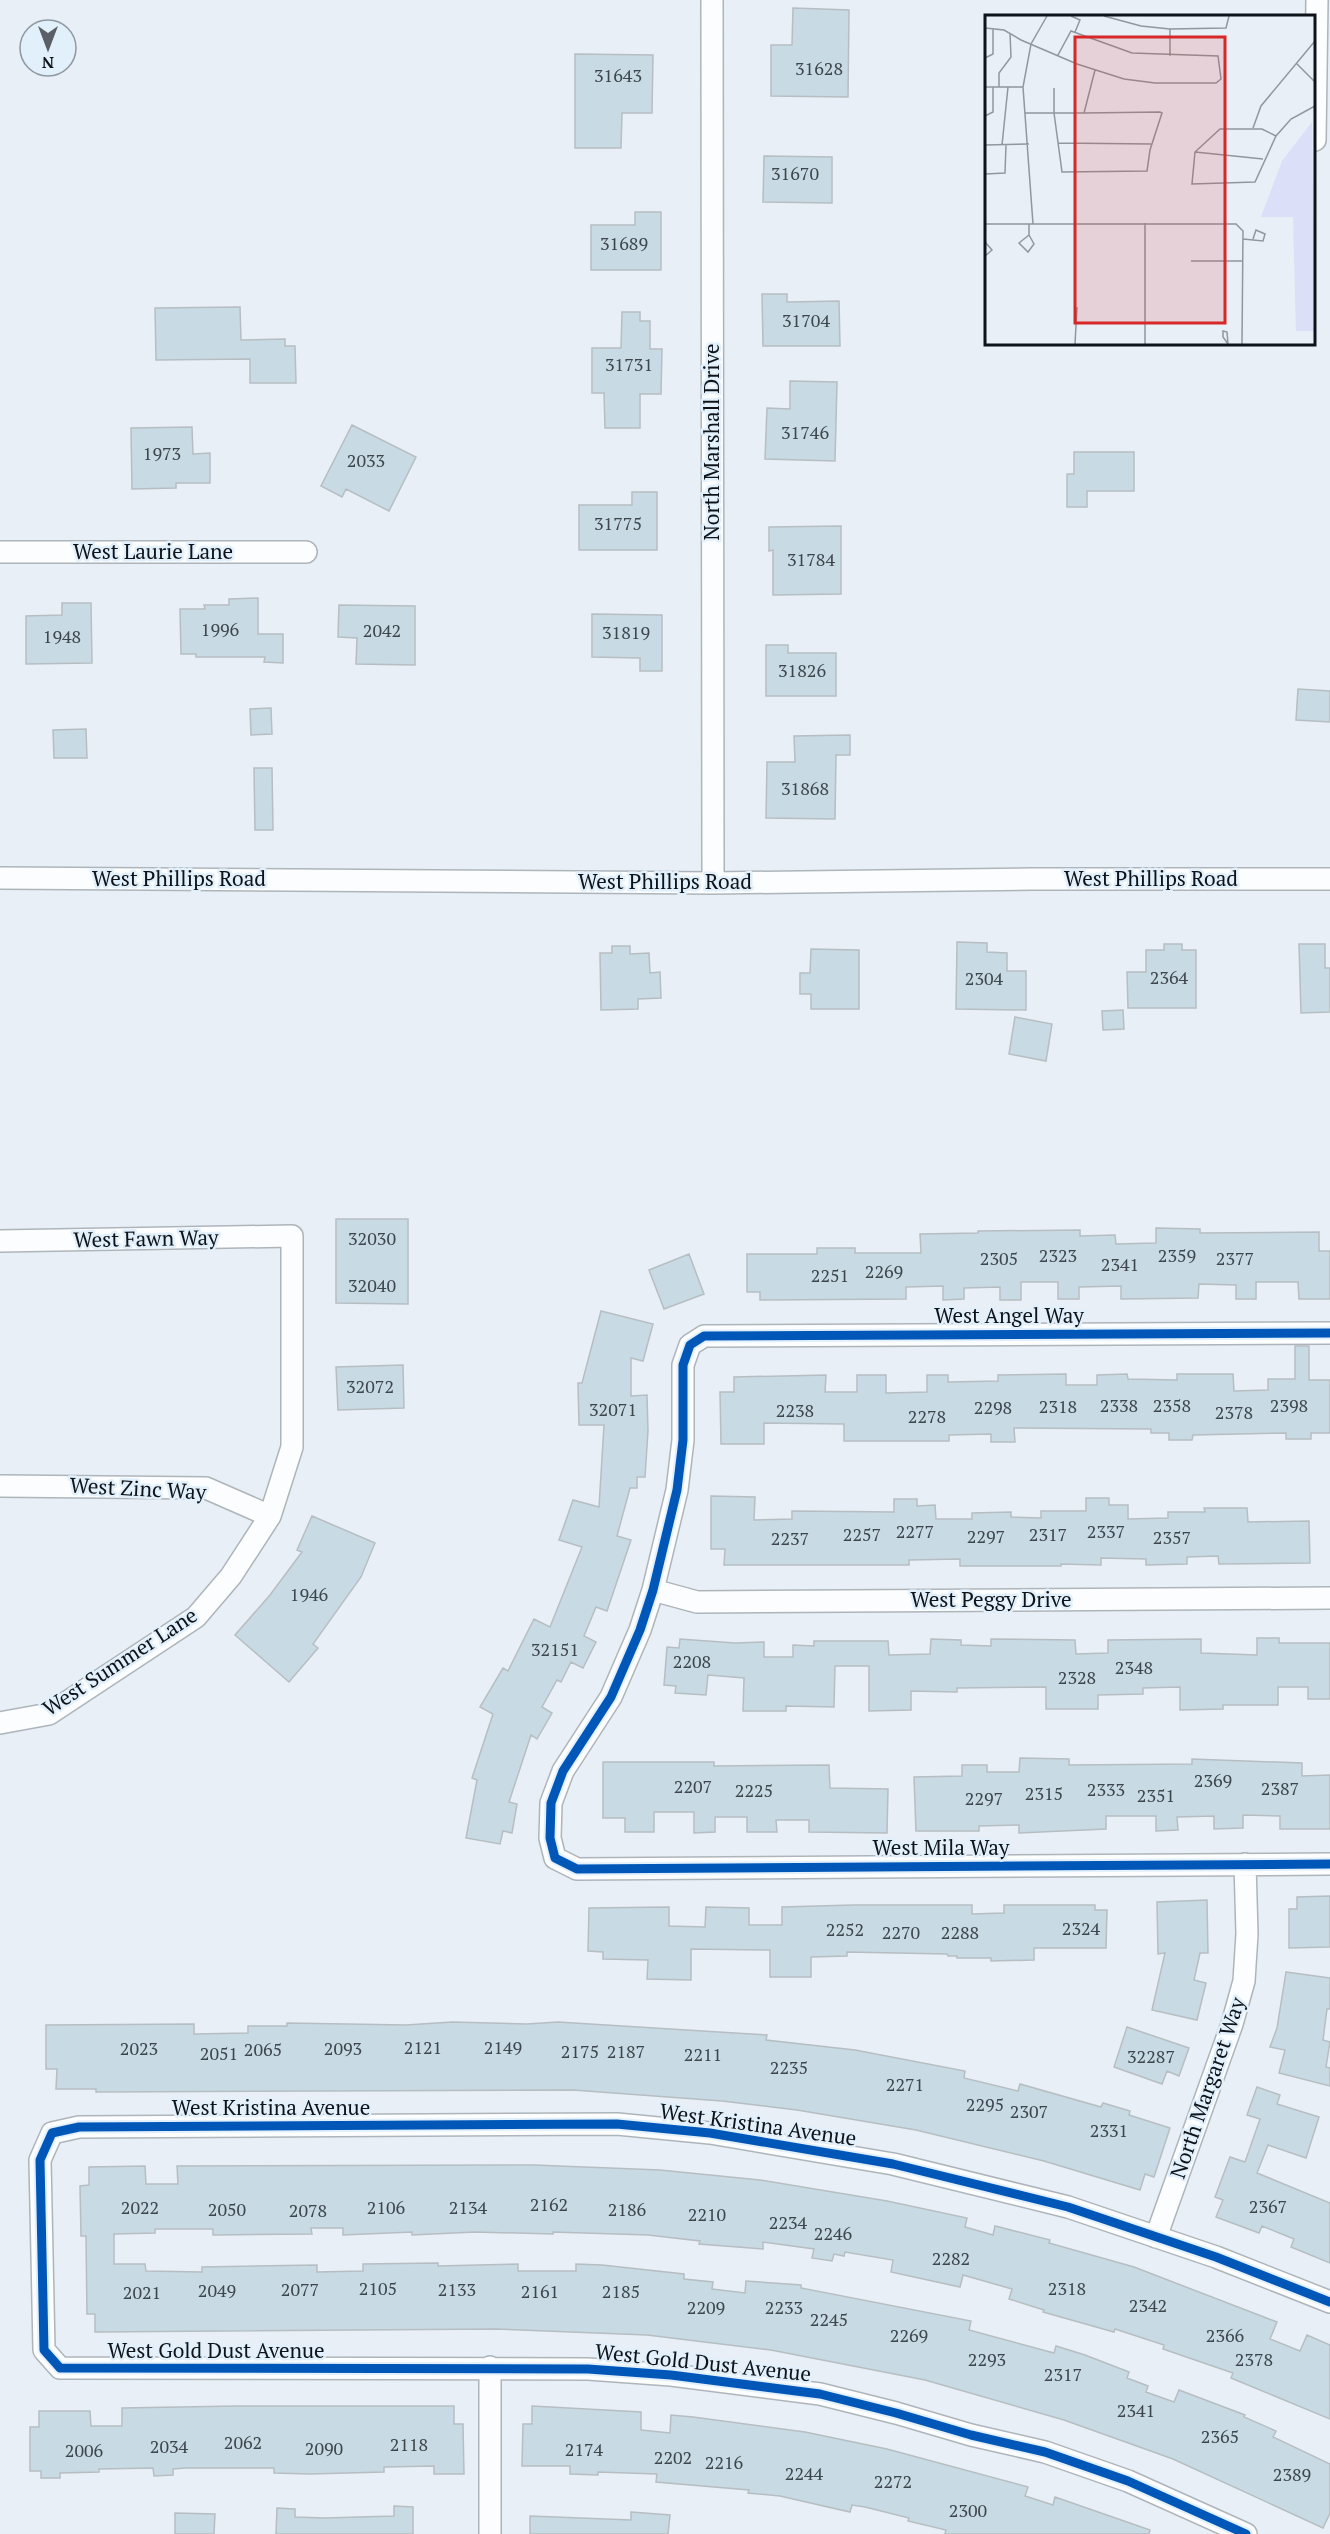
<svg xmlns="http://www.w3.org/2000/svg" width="1330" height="2534" viewBox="0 0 1330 2534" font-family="'PT Serif',serif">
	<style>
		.building { fill: #c8dae3; stroke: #b6bec2; stroke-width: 1.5 }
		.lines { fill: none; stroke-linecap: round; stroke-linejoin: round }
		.minor-casing { stroke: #aeb5ba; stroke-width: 24 }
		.minor { stroke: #fcfdfe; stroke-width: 21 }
		.cycleway-casing { stroke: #e2f0fc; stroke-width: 13 }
		.cycleway { stroke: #0057b8; stroke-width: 9 }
		.labels { text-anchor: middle; stroke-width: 5; stroke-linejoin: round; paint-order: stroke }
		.number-label { font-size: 18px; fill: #3d464c }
		.street-label { font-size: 21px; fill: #0d1318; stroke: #e2f0fc }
		.inset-road { fill: none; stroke: #90979d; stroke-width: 1.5 }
		.view { fill: #d62828; fill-opacity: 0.15; stroke: #d62828; stroke-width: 3 }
		.inset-edge { fill: none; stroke: #0d1318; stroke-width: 3 }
	</style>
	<rect width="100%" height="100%" fill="#e8eff6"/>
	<path class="building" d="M793,8L849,10L848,97L771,96V45H792Z
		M575,54L653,55L652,113H622L621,148H575Z
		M764,156L832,157V203L763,202Z
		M635,212H661V270H591V225H635Z
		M762,294H787V302L839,301L840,346H763Z
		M240,307L241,340L285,339V346H295L296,383H250V359L156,360L155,308Z
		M622,312H640V321H650V349H662L661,394H640V428H605L604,393H592V348H621Z
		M790,381L837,382L835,461L765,459L767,408L790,409Z
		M352,425L416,457L389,511L346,489L342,497L321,486Z
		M192,427L193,454L210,453V483H176V488L132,489L131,428Z
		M1074,452H1134V491H1087V507H1067V474H1074Z
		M632,492H657V550H579V505H632Z
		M841,526V594L773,595V550L769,551V527Z
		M258,598V634H283V663L264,662L265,657H196V654H181L180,609H205L204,605H229V599Z
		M62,603H91L92,663L26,664V616L62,615Z
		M339,605L415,606V665L356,664L357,638L338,637Z
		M592,614L662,615V671H640V658L592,657Z
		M766,645H788V653H836V696H766Z
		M1298,689L1330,691V722L1296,720Z
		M271,708L272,734L251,735L250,709Z
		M86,729L87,758H54L53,730Z
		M850,735V755H836L835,819L766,818L767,762H795L794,736Z
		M254,768H272L273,830H255Z
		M957,942L987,943V952L1007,953V971H1026V1010L956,1009Z
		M1164,944H1182V950H1196V1008H1128L1127,972H1146V950H1164Z
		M1299,944H1325V968H1330V1012L1301,1013Z
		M612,946H630V954L649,953L650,973L660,972L661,998L638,999V1009L601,1010L600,953H612Z
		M811,949L859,950V1009H811V994H800V973H810Z
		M1123,1010L1124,1029L1103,1030L1102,1011Z
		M1015,1017L1052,1024L1046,1061L1009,1054Z
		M336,1219H408V1304L336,1303Z
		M1156,1228L1200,1229V1233L1319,1232V1251H1330V1299H1299L1298,1282H1256V1299H1236V1285L1199,1284L1198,1298L1121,1299V1286L1079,1287V1299H1058V1282H1021V1300H1000V1287L964,1288V1299L943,1300V1286L906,1287V1299L760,1300V1292H747V1254H817V1248H855V1253H921L920,1234L978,1233V1231L1080,1230V1236L1115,1235L1116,1244L1156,1243Z
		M689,1254L704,1294L664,1309L649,1270Z
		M601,1311L653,1324L643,1361L631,1358V1396L647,1395L648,1431L645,1477H637V1488H630L617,1536L631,1540L607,1611L596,1607L584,1636L596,1642L583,1668L571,1662L561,1682L557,1680L542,1707L552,1713L537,1739L531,1735L509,1802L517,1804L512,1833L503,1831L500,1844L466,1838L477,1780L472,1778L493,1714L480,1707L503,1668L508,1671L534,1619L550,1627L582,1547L559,1540L573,1500L599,1507L604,1425H579L578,1383H582Z
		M1295,1346H1309V1380H1330V1433H1311V1439H1286V1433L1193,1435L1192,1440H1169V1433H1151V1429L1014,1428L1015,1442H991V1434L949,1435V1441H844V1424L764,1423V1444H721L720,1392H734V1377L826,1375L825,1392H857V1375H886V1393L927,1392V1375H948V1382L998,1381V1375L1066,1374V1385H1097V1375L1127,1374L1128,1379L1177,1380V1374H1233L1234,1391L1268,1390V1379H1295Z
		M403,1365L404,1408L338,1410L336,1367Z
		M711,1496L755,1497L754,1520L792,1519V1511L894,1512V1499H917V1506L935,1505L936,1519H972V1513L1011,1512V1517L1041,1518V1511H1086V1498H1109V1505H1128V1519L1168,1518V1512H1205L1204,1508H1247L1248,1522L1309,1521L1310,1563L1219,1564L1218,1556L1187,1557V1564L1146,1565V1559L1101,1558V1565L1061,1564V1566H960V1559L909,1560V1565H724L725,1549H711Z
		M312,1516L375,1543L361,1577L313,1644L318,1648L289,1682L235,1635L270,1595L302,1552L297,1550Z
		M1257,1638H1279V1643H1330V1699H1308V1687H1278V1705H1223V1709L1180,1710V1687L1143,1688V1694L1098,1695V1709H1046V1687L957,1688V1692L911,1691V1710L869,1711V1666H835L834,1707L786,1706V1711H743L744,1678L708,1675L706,1695L675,1693L676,1686L664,1685L667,1647L679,1648L680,1639L735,1643L764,1642V1657H793V1645L814,1646V1641H888L889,1655L930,1654L931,1639L961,1640V1645L991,1646V1639L1075,1640L1076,1654L1108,1653V1640L1201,1639V1653L1257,1655Z
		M1020,1758L1069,1759V1765L1192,1764V1759L1302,1763V1776L1330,1775V1829H1280V1816L1243,1815V1828L1214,1829V1816L1177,1817L1178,1830L1156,1831V1816H1106V1829L1019,1833V1825L979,1826V1831H916L914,1777L962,1776V1765H987V1772H1019Z
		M603,1762H714V1766L829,1765L830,1788L888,1789L887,1833L809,1832V1820H776L777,1832H747V1817H715V1832L694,1833V1812H654V1832H625V1818H603Z
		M1330,1896V1947L1289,1948V1909H1297V1897Z
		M1207,1900L1208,1953H1200L1194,1980L1206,1983L1197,2020L1152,2010L1165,1953L1158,1954L1157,1902Z
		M854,1905H972V1914L1004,1913V1905H1095V1910H1107L1106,1948H1034V1960L991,1961V1958H957V1956H948L947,1954L847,1952V1956L811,1957V1977H770V1950L691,1949V1980L647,1979L648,1960L603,1959V1952L588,1951L589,1908L669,1907V1926L705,1927L706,1907L749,1908V1925H782V1907Z
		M1286,1972L1330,1978V2009H1327L1323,2040L1330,2042L1326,2067L1330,2068V2086L1279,2073L1285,2050L1270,2047L1277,2028Z
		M452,2022L527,2024L558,2022L767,2035L766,2040L855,2050L965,2071L964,2078L1018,2091L1020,2084L1101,2107L1103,2103L1130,2111L1129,2115L1170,2128L1154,2177L1145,2174L1140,2190L1044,2161L916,2130L797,2110L722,2101L573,2090L96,2092V2089H56L57,2069H46V2025L194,2024V2034L248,2033V2026H287V2023L406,2025Z
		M1127,2027L1189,2048L1179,2076L1167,2071L1162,2084L1114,2067Z
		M1257,2087L1280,2095L1277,2104L1319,2117L1306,2158L1268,2145L1257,2173L1330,2203V2263L1291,2247L1294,2239L1262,2226L1259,2233L1216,2217L1223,2200L1215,2197L1230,2157L1245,2162L1260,2119L1247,2115Z
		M145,2166L146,2184H178L177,2166L534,2165L660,2170L760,2180L887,2201L967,2218L965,2227L993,2235L995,2226L1050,2240L1049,2243L1134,2267L1277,2322L1270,2339L1300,2351L1307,2335L1330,2345V2419L1231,2378L1233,2373L1163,2349L1164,2345L1115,2329L1114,2332L1043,2312L1044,2310L1009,2299L1012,2289L963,2275L960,2287L891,2272L893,2260L845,2252L844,2256L834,2254L832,2261L812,2258L814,2249L763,2242V2249L699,2244L700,2241L648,2235L553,2232V2234L475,2232L412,2235V2232L343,2235V2228H311L312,2234L213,2235V2229H155V2233L114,2234V2264H145L146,2271L202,2272V2267L317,2265V2272L363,2271V2264L438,2263V2266L518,2264V2271H576V2264L602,2265L684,2274V2279L713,2282L712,2289L745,2293L746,2281L801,2285V2288L971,2321L969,2330L1054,2353L1056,2346L1085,2355L1129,2372L1127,2378L1148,2386L1146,2392L1174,2402L1179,2390L1245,2415L1244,2417L1276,2431L1273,2437L1330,2464V2513L1323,2528L1173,2459L1064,2420L925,2380L771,2350L647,2335L496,2329L95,2332V2314H87L86,2236H81L80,2186L89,2185V2167Z
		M238,2406H454V2424H463L464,2474H434V2466L384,2467V2472L310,2474L274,2473V2468H185L173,2469V2475L154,2476L153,2468L99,2469V2472L60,2473V2478H41V2471H30V2427H39V2411H90L91,2426H122V2408Z
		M532,2406L641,2412V2430L670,2433L671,2415L693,2417L805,2432L887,2449L1028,2487L1025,2496L1053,2505L1055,2497L1150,2530L1149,2534H945L946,2530L908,2521L909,2518L865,2507L852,2505L850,2512L780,2496L748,2493L749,2490L656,2482L657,2474L598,2472V2475L570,2474V2466H522L523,2424H532Z
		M394,2506L413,2507V2534H276L277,2508L295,2509V2517L325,2518L394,2516Z
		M631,2512L670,2515L668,2534H530V2516L631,2520Z
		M175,2513L215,2514L214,2534H175Z"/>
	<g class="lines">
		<g class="minor-casing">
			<path id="minor" d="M712,0L713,883
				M1315,140L1317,0
				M0,552H306
				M0,878L713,883L1032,879H1330
				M0,1241L292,1236V1447L270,1516L231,1576L196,1617L49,1714L0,1723
				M1330,1333L704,1336L690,1345L683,1365V1440L677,1490L653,1590L640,1630L611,1697L563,1771L551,1803L550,1838L555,1858L577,1869L1330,1864
				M0,1486L206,1488L270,1516
				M653,1590L697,1602L1330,1598
				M1156,2237L1232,2024L1244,1981L1247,1934L1245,1864
				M490,2534V2367
				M1246,2534L1128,2481L1045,2452L971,2435L896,2413L820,2394L671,2375L588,2369L60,2368L44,2350L40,2160L52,2133L79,2127L617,2124L710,2133L893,2164L1068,2207L1216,2257L1330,2302"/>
		</g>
		<use href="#minor" class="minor"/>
		<g class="cycleway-casing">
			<path id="cycleway" d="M1330,1333L704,1336L690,1345L683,1365V1440L677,1490L653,1590L640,1630L611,1697L563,1771L551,1803L550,1838L555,1858L577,1869L1330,1864
				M1246,2534L1128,2481L1045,2452L971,2435L896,2413L820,2394L671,2375L588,2369L60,2368L44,2350L40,2160L52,2133L79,2127L617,2124L710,2133L893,2164L1068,2207L1216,2257L1330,2302"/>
		</g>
		<use href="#cycleway" class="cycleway"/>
	</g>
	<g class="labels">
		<g class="number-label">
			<text x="819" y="75">31628</text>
			<text x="618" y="82">31643</text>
			<text x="795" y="180">31670</text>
			<text x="624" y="250">31689</text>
			<text x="806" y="327">31704</text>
			<text x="629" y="371">31731</text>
			<text x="805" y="439">31746</text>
			<text x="162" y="460">1973</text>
			<text x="366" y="467">2033</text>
			<text x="618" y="530">31775</text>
			<text x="811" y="566">31784</text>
			<text x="220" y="636">1996</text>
			<text x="382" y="637">2042</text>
			<text x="626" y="639">31819</text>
			<text x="62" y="643">1948</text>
			<text x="802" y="677">31826</text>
			<text x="805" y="795">31868</text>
			<text x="1169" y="984">2364</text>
			<text x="984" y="985">2304</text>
			<text x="372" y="1245">32030</text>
			<text x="1058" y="1262">2323</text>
			<text x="1177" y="1262">2359</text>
			<text x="999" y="1265">2305</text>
			<text x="1235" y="1265">2377</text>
			<text x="1120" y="1271">2341</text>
			<text x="884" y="1278">2269</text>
			<text x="830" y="1282">2251</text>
			<text x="372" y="1292">32040</text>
			<text x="370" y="1393">32072</text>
			<text x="1119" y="1412">2338</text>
			<text x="1172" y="1412">2358</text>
			<text x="1289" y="1412">2398</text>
			<text x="1058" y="1413">2318</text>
			<text x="993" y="1414">2298</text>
			<text x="613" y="1416">32071</text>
			<text x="795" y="1417">2238</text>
			<text x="1234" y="1419">2378</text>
			<text x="927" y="1423">2278</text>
			<text x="915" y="1538">2277</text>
			<text x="1106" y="1538">2337</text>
			<text x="862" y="1541">2257</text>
			<text x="1048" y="1541">2317</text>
			<text x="986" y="1543">2297</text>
			<text x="1172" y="1544">2357</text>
			<text x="790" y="1545">2237</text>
			<text x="309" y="1601">1946</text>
			<text x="555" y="1656">32151</text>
			<text x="692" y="1668">2208</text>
			<text x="1134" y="1674">2348</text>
			<text x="1077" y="1684">2328</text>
			<text x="1213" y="1787">2369</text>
			<text x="693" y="1793">2207</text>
			<text x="1280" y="1795">2387</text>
			<text x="1106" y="1796">2333</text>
			<text x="754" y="1797">2225</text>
			<text x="1044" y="1800">2315</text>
			<text x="1156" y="1802">2351</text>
			<text x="984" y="1805">2297</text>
			<text x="1081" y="1935">2324</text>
			<text x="845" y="1936">2252</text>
			<text x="901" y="1939">2270</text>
			<text x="960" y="1939">2288</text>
			<text x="423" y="2054">2121</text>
			<text x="503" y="2054">2149</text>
			<text x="139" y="2055">2023</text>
			<text x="343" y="2055">2093</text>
			<text x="263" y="2056">2065</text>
			<text x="580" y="2058">2175</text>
			<text x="626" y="2058">2187</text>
			<text x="219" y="2060">2051</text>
			<text x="703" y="2061">2211</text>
			<text x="1151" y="2063">32287</text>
			<text x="789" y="2074">2235</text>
			<text x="905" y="2091">2271</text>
			<text x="985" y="2111">2295</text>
			<text x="1029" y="2118">2307</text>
			<text x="1109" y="2137">2331</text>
			<text x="549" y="2211">2162</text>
			<text x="1268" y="2213">2367</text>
			<text x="140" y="2214">2022</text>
			<text x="386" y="2214">2106</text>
			<text x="468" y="2214">2134</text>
			<text x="227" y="2216">2050</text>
			<text x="627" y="2216">2186</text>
			<text x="308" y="2217">2078</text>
			<text x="707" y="2221">2210</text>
			<text x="788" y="2229">2234</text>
			<text x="833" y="2240">2246</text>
			<text x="951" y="2265">2282</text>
			<text x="378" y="2295">2105</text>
			<text x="1067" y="2295">2318</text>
			<text x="300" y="2296">2077</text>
			<text x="457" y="2296">2133</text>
			<text x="217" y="2297">2049</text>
			<text x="540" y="2298">2161</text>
			<text x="621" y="2298">2185</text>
			<text x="142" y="2299">2021</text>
			<text x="1148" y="2312">2342</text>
			<text x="706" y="2314">2209</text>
			<text x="784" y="2314">2233</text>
			<text x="829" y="2326">2245</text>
			<text x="909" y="2342">2269</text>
			<text x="1225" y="2342">2366</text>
			<text x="987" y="2366">2293</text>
			<text x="1254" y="2366">2378</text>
			<text x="1063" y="2381">2317</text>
			<text x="1136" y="2417">2341</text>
			<text x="1220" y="2443">2365</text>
			<text x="243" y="2449">2062</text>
			<text x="409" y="2451">2118</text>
			<text x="169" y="2453">2034</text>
			<text x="324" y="2455">2090</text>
			<text x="584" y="2456">2174</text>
			<text x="84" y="2457">2006</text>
			<text x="673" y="2464">2202</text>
			<text x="724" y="2469">2216</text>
			<text x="804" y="2480">2244</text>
			<text x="1292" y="2481">2389</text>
			<text x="893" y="2488">2272</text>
			<text x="968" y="2517">2300</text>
		</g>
		<g class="street-label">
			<text transform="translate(712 442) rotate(-90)" y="7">North Marshall Drive</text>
			<text x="153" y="559">West Laurie Lane</text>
			<text x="179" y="886">West Phillips Road</text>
			<text x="1151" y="886">West Phillips Road</text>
			<text x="665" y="889">West Phillips Road</text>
			<text transform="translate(146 1239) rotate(-1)" y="7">West Fawn Way</text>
			<text x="1009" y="1323">West Angel Way</text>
			<text transform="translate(138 1489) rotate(3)" y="7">West Zinc Way</text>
			<text x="991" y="1607">West Peggy Drive</text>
			<text transform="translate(120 1662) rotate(-33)" y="7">West Summer Lane</text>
			<text x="941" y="1855">West Mila Way</text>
			<text transform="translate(1208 2088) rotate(-71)" y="7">North Margaret Way</text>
			<text x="271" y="2115">West Kristina Avenue</text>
			<text transform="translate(758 2125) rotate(8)" y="7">West Kristina Avenue</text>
			<text x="216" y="2358">West Gold Dust Avenue</text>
			<text transform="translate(703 2363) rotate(6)" y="7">West Gold Dust Avenue</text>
		</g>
	</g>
	<g transform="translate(985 15)">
		<rect width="330" height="330" fill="#e8eff6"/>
		<path d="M327,107L330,316H311L308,202H276L297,146Z" fill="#dbdff7"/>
		<path class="inset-road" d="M86,1L95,5L90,17M119,1L156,11L185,14L241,13L244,1M0,13L19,15L36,25L92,49L139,64L170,68H231L236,64L233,41L147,38L86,16L73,40M185,41V14M0,43L8,39V13M311,48L330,67M0,72H38M14,72V58L26,42L25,18M40,98H99L175,97L177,98L165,135L162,156L77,157L69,98V73M99,98L110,55M0,101L8,97V72M268,113L276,91L330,26M291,121L277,114H235L210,137L207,169L270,167L291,121L306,104L330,91M73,128L166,129M0,130L44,129M17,130L23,72M210,137L278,144M0,159L20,158L21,130M160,208V329M0,209H251L258,216L257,329M48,209L38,72L46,29L62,1M44,220L49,229L43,237L34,228L44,220V209M258,224L278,226L280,219L271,215L268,224M0,227L7,235L0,241M206,246H258M238,316L242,317L243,329L238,322ZM90,329L92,292"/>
		<path class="view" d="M90,22H240V308H90Z"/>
		<rect width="330" height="330" class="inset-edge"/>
	</g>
	<g transform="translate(48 48) rotate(180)"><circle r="28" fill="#e2f0fc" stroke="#8d98a1" stroke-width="1.5"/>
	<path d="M0-4.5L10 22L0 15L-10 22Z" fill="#5a6066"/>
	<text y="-9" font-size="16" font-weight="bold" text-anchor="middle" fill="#0d1318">N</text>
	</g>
</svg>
